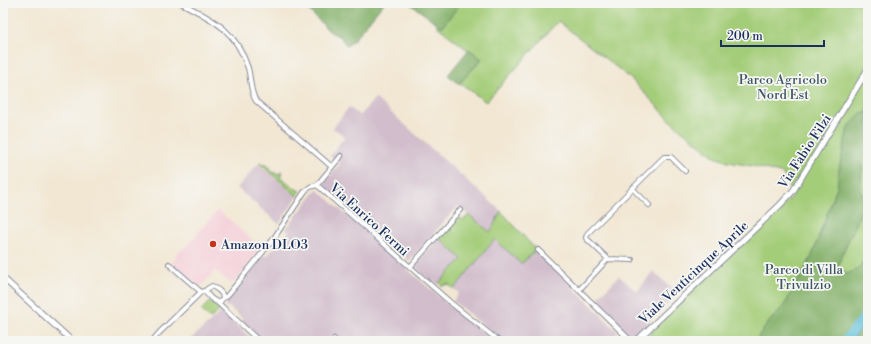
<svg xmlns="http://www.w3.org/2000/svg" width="871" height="344" viewBox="0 0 871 344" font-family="'Libre Bodoni',serif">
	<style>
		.built { fill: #f5cfd9 }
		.industrial { fill: #d1bdcb }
		.green { fill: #a4cd79; stroke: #607e6c }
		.forest { fill: #83b069; stroke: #4f7064 }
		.water { fill: #5dc1db; stroke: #3c789c }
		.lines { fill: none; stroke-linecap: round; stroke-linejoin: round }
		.river { stroke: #5dc1db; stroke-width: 6 }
		.minor-casing { stroke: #868b98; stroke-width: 6 }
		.tertiary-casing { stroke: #868b98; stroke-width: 7 }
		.minor { stroke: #fff; stroke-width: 4 }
		.tertiary { stroke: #fff; stroke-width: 5 }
		.poi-dot { fill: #c8321e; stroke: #f6f6f2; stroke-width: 1.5 }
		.labels { text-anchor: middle; stroke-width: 3.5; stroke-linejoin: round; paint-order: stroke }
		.park-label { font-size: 13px; fill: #3d5665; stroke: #f6f6f2 }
		.street-label { font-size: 13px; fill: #1b2f5e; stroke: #f6f6f2 }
		.poi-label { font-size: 13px; fill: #1b2f5e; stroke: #f6f6f2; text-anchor: start }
	</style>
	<rect width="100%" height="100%" fill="#f6f6f2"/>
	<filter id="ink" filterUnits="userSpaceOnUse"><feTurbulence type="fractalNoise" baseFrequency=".025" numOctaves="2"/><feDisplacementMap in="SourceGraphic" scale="8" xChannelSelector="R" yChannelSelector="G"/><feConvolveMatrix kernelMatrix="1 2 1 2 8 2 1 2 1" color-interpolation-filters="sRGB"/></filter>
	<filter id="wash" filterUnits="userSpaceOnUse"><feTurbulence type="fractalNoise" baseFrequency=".012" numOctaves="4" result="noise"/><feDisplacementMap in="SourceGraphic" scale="16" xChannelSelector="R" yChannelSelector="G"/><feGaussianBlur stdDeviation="0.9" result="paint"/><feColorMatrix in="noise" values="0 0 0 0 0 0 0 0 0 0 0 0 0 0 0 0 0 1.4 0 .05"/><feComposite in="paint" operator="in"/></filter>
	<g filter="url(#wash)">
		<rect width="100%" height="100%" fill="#f2e7d3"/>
		<path class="built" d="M218,210L261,248L240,276L231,284L215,270L200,288L171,264L177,257L175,256L180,250L182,251Z"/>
		<path class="industrial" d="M375,98L501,211L490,233L458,206L409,261L322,186L340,164L330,156L345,136L333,128L349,107L360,116Z
			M258,164L297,197L279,224L237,188Z
			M317,189L439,297L494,341H336L337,339L333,335L327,341H263L242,322L243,319L228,306L226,308L225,305L264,255L267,256L289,232L286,229Z
			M439,238L462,259L437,285L434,281L431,282L414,266Z
			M495,238L521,264L536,250L618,332L609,341H595L592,339L590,341H503L453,301L459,293L454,289Z
			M653,271L677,294L632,338L594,302L619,276L637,292Z
			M221,312L250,337V341H189Z"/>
		<path class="green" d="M454,3H868V341H640L646,336L648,337L659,322L793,196L783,174L758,167L728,162L715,157L674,124L630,78L558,21L486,102L455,79L469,51L437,26Z
			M260,162L271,168L270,171L275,173L279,174L281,171L283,172L280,177L299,191L301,190L297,196L259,163Z
			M501,211L536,250L521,264L495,239L454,289L448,284L442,286L439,283L462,259L439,238L458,216L463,220L469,215L490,232Z
			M210,301L220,310L210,319L201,310Z"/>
		<path class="forest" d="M302,3H384L353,41L347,46L340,37L329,31Z
			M409,3H461L442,27Z
			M469,49L482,59L459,84L448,75Z
			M868,112V152L863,160L861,179V190L864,202L857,222L841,257L838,268L847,274L858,269L868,254V327L857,341H756L759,335L769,322L785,304L811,258L837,187L839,169L848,127L861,114Z"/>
		<path class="water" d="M868,312V320L851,341H844Z"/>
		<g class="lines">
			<path class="river" d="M843,341L868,310"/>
		</g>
	</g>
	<g filter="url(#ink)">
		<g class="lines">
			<g class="minor-casing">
				<path id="minor" d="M181,3C214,20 236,30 248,68C251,79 250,92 256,101L332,167
					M317,185L451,303L499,341
					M317,185L341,156
					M632,188L649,205
					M538,250L631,341
					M608,259L586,238L587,234L664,157H671L685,171
					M169,264L201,292
					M410,267L460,210
					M212,286C217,289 223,292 223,298L220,302C214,303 210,297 206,293L207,289Z
					M579,290L608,259L632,260
					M223,298L226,297L272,241L305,191L310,187L317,185
					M217,302L259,341
					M152,341L160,332L201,292L206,290
					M332,341L334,339"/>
			</g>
			<g class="tertiary-casing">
				<path id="tertiary" d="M3,278L72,341
					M636,341L780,205L793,191L868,69"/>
			</g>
			<use href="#minor" class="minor"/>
			<use href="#tertiary" class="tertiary"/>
		</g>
	</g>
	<circle class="poi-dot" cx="213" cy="244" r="4"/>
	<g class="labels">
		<g class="park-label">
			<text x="783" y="84">Parco Agricolo<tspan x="783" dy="15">Nord Est</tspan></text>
			<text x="804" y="274">Parco di Villa<tspan x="804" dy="15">Trivulzio</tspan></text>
		</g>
		<g class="street-label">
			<text transform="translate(804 151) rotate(-57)" y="5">Via Fabio Filzi</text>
			<text transform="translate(370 219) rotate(42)" y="5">Via Enrico Fermi</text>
			<text transform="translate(693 272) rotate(-43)" y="5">Viale Venticinque Aprile</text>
		</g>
		<g class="poi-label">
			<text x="221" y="249">Amazon DLO3</text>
		</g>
	</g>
	<rect width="871" height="344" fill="none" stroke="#f6f6f2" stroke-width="16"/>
	<path d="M721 40v6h103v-6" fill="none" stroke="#1b2f5e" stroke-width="2"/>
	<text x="727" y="40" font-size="12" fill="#1b2f5e" stroke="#f6f6f2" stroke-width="3" paint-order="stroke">200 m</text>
</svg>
